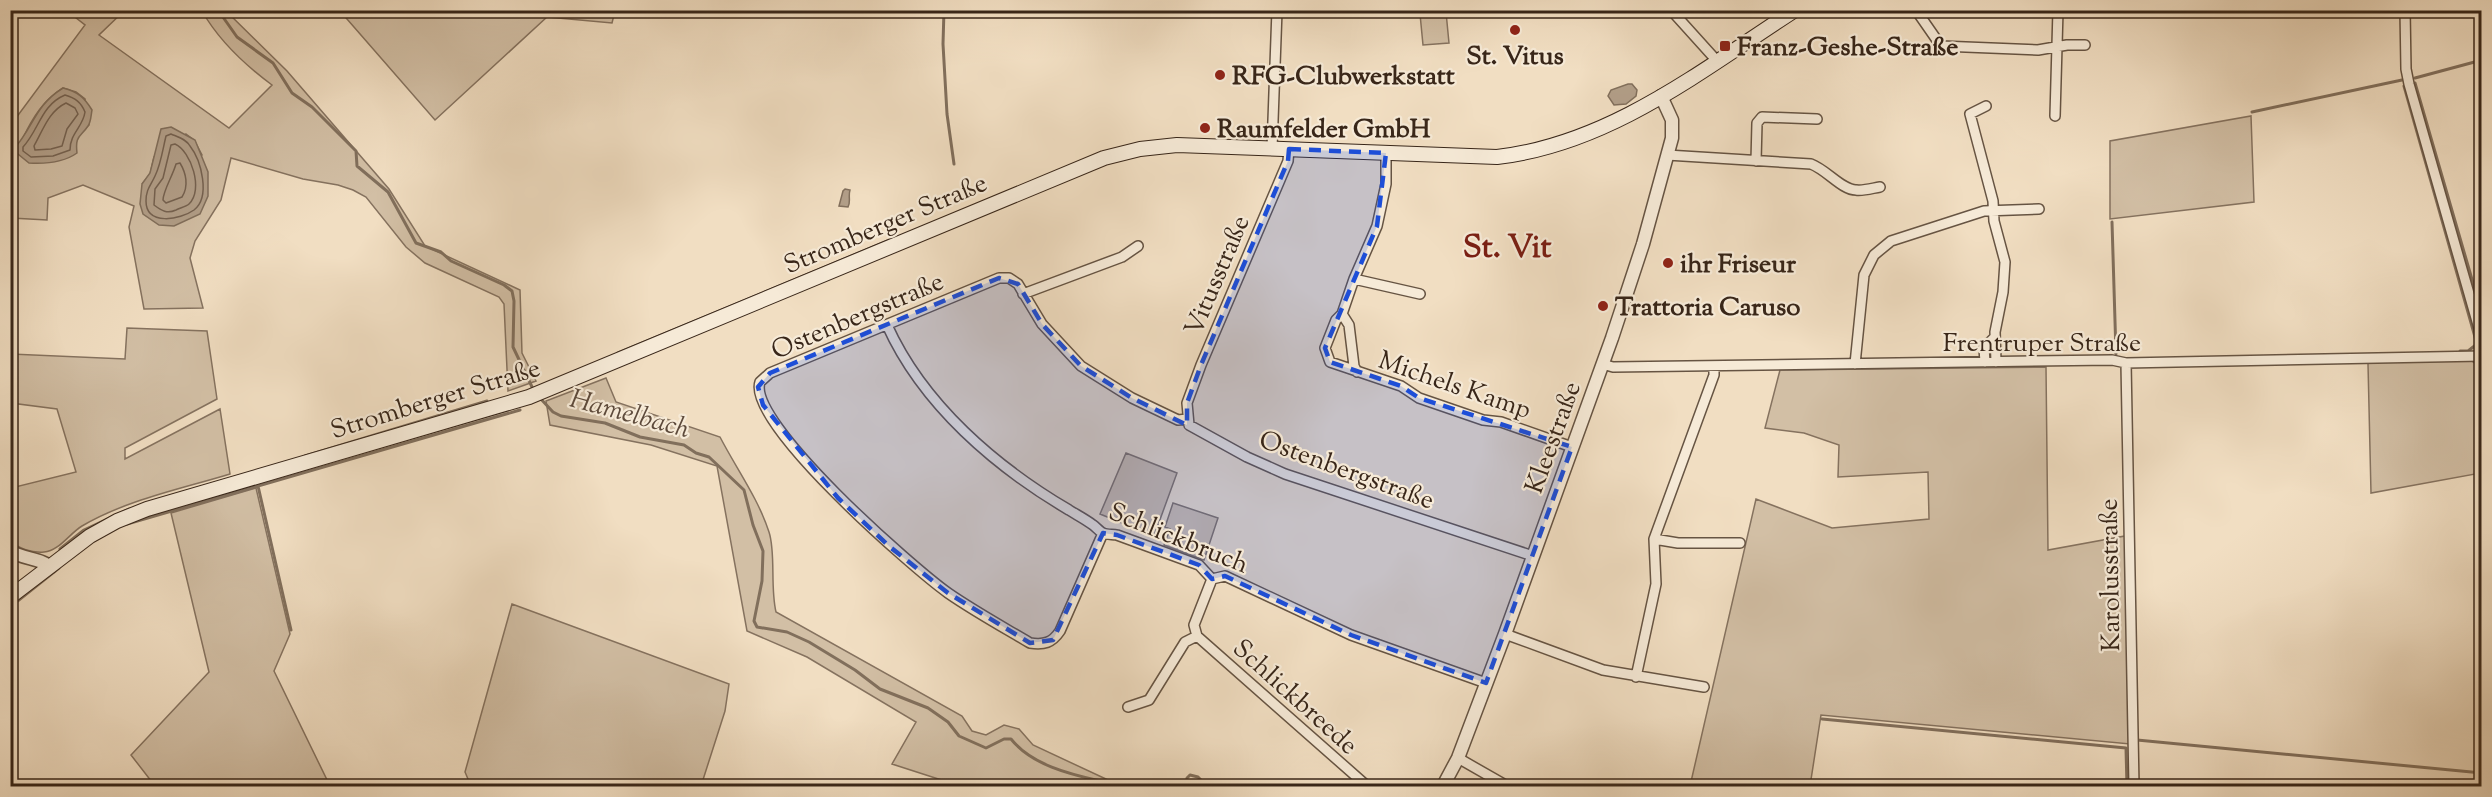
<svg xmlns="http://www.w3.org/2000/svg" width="2492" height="797" viewBox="0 0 2492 797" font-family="'Sorts Mill Goudy',serif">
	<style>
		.green { fill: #d2bfa5; stroke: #85725f; stroke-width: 1.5; fill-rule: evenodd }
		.water { fill: #b29f89; stroke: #816f5c; stroke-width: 1.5 }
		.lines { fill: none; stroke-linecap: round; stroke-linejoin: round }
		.shore { stroke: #756251; stroke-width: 1.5 }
		.stream { stroke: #816f5c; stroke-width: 3 }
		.minor-casing { stroke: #665443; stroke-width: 12 }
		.tertiary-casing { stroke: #665443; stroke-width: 15 }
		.secondary-casing { stroke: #382619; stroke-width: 16 }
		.minor { stroke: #f6ead7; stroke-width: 9 }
		.tertiary { stroke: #f6ead7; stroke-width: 12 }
		.secondary { stroke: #f6ead7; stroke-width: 14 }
		.marked { fill: #1d4ed8; fill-opacity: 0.2; stroke: #1d4ed8; stroke-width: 4.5; stroke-dasharray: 12 8; stroke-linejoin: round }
		.poi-dot { fill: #8f2418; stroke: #f6ead7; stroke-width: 2 }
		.labels { text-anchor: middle; stroke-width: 4.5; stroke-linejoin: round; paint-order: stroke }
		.poi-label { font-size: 26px; font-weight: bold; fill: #382619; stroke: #f6ead7; text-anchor: start }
		.street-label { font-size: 26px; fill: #382619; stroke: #f6ead7 }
		.water-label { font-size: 27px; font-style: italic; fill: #5d4a3b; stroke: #f6ead7 }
		.district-label { font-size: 32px; font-weight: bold; fill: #7a1f14; stroke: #f6ead7 }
	</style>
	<rect width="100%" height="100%" fill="#f1dec2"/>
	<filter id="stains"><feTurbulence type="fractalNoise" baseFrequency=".00333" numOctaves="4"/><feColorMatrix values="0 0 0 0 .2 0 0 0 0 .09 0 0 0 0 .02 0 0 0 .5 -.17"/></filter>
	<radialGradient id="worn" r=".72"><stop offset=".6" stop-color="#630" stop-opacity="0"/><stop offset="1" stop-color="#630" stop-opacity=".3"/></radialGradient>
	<path class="green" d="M125,10L99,35L229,128L272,85C245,65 218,39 202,11H226L287,71L389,189L425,246L520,290L522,353L536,381L508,391L504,304L499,297L425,263L406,247L366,197L353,190L338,185L303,179L231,158L221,200L195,241L190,258L203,308L144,309L129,227L134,206L83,185L48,198L47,220L11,218L10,126L85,25L71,14L74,11ZM63,88L76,92L85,99L89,125L79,134L76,142L23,138C33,117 43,101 63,88ZM186,134L194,140L202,155L142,184L150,174L154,157Z
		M340,11H615L612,23L547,17L435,120Z
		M1446,12L1449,43L1423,45L1420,14Z
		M2251,116L2254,202L2110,219V141Z
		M127,328L207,331L217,399L125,448V459L220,409L230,474C181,489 126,500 82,526C69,534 59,551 44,552C33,553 17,549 11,540V488L76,472L57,409L11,403V354L125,359Z
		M2472,361L2480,368L2481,473L2371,493L2368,364L2371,362Z
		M2046,367L2048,550L2125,536L2130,744L1821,715L1810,786H1690L1756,499L1832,528L1929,519L1928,472L1838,477L1839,445L1804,433L1765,428L1780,370Z
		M606,378L616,402L720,437C736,468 758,498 769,532C776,553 770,587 776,612L962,716L972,731L986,735L1004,725L1019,729L1033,745L1121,786H960L892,764L916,722L807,657L747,631L717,466L651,445L550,425L546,401Z
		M1126,453L1177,473L1154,536L1100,514Z
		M256,488L290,634L274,671L330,786H155L131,755L209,672L171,513Z
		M1173,503L1218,518L1204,560L1164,545L1170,529L1165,527Z
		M512,604L729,684L725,711L701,786H471L465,772Z"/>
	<path class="water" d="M1628,84H1632L1637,90L1636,96L1626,104L1614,105L1608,96L1611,90Z
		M63,88C78,92 84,97 92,110C91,115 91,122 88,126C80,138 75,135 77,153C63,163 46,164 29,163L13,150C34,127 34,106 63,88Z
		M171,127L195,140L208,172V196L200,214L174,226L159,225L143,214L140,204L142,184L150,173L161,129Z
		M845,189L850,190C848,196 851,202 848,207L839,206L843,191Z"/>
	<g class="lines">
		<path class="shore" d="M65,95C75,98 81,102 85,112C83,127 70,133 70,150L53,156L31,157L23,151V147C39,130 41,105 65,95Z
			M66,103L75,108L78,114L67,129L62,146L51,149L35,150L34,146C43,130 49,111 66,103Z
			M171,134C178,137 186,139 190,146C201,160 211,197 194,210C180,220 146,226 146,201C146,189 151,185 155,176C161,164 163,148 166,136Z
			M175,144C191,151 204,190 189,204C187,206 180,208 176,210C167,214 162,211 154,205L155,189L163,178L171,145Z
			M180,163C186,173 189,186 182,197L166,203L163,200C163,191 173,175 176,164Z"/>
		<path class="stream" d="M218,10L237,37L273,63L292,93L312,107L356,151L357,166L388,192L416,243L441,252L451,261L504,285L512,291L514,301L513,347L533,389
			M944,10L943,44L947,114L954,164
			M2415,78L2482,60
			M2415,83L2482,314
			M2404,86L2477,344L2468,351H2460
			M2252,112L2402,80
			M2112,222L2116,354
			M618,353L897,237
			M539,397L553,412L561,416L605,423L640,437L684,445L696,453L709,457L744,490L753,525L763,551L762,581L754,621L757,627L787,632L809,642L855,670L880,689L928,708L948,722L959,736L986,748L1004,739H1011C1032,765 1069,774 1100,781C1111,784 1122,783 1133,786
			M305,456L487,401
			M258,486L291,630
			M127,524L520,410
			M60,549L84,530L129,509
			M10,607L59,568
			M1822,719L2126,748L2127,786
			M2137,740L2482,773
			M1186,786L1187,778L1190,775L1198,777L1207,786
			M1239,786C1248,784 1257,779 1265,786"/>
		<g class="minor-casing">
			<path id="minor" d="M1334,10L1392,12L1416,10
				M1671,10L1717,61
				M1916,10L1941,46L2038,50L2067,45H2085
				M2405,10L2406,69L2409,84L2482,339
				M1986,106L1970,114L1993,201L1994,221L2005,262L2003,292L1995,332L1996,362
				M2055,116L2058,10
				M1272,148L1277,10
				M1289,149L1288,161L1201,365L1187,403L1189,425L1247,457L1285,474L1533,556
				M1386,153V184L1377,226L1354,279L1342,314L1336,320L1325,348L1330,362L1401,386L1419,398L1483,420L1501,422L1572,447
				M1667,155L1811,164C1827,170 1842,190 1856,190C1864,191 1873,188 1880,187
				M1756,161L1757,123L1762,117L1817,119
				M1354,279L1420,294
				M1023,294L1122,257L1138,246
				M1342,314L1349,325L1354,366L1357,372
				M887,325C923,405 996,467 1069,510C1077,515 1085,519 1093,525C1096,527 1100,532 1103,533C1107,535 1113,534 1117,535L1199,565L1212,579
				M1985,362L1984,348L1995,337
				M2126,363L2134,786
				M1602,364L1613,367L2112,360L2126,363L2482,356
				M1855,364L1864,275L1874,255L1891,241L1984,211L2039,209
				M1103,533L1060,631C1052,643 1044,645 1030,643C1003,627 974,611 948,593C913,568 746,422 760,382L770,373L999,278H1009L1018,284L1042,324L1081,366L1132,398L1178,420L1187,419
				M1654,539L1678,543H1740
				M1212,579L1225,576L1351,635L1486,683
				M1212,579L1194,625L1197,636L1367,786
				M1505,634L1603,670L1704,687
				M1636,677L1656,584L1654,539L1714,375V366
				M1128,707L1149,700L1185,642L1197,636
				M1458,758L1507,786H1515"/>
		</g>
		<g class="tertiary-casing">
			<path id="tertiary" d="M10,551C23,559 43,559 50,567
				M10,566L11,589L14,594
				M1443,786L1458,758L1505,634L1612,338L1643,244L1672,138V120L1661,96"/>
		</g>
		<g class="secondary-casing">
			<path id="secondary" d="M10,597L90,536L117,521L147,509L529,397L1104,158L1140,149L1177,145L1497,157C1610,144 1702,70 1795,10"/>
		</g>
		<use href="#minor" class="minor"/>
		<use href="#tertiary" class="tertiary"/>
		<use href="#secondary" class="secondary"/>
	</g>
	<path class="marked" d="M1289,149L1386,153L1377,226L1325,348L1330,362L1401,386L1419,398L1572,447L1486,683L1351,635L1225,576L1212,579L1199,565L1117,535L1103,533L1053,640L1030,643L948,593L890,547L838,498L763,405L758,387L770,373L999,278L1018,284L1042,324L1081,366L1132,398L1187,425V403L1201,365L1288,161Z"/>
	<g class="poi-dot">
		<circle cx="1515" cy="30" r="6"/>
		<rect x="1719" y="40" width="12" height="12" rx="3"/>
		<circle cx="1220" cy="75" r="6"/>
		<circle cx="1205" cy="128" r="6"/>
		<circle cx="1668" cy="263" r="6"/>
		<circle cx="1603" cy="306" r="6"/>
	</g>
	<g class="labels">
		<g class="poi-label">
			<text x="1737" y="55">Franz-Geshe-Straße</text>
			<text x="1515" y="64" text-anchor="middle">St. Vitus</text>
			<text x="1232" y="84">RFG-Clubwerkstatt</text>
			<text x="1217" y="137">Raumfelder GmbH</text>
			<text x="1680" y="272">ihr Friseur</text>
			<text x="1615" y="315">Trattoria Caruso</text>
		</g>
		<g class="street-label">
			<text transform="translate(885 223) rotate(-23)" y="9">Stromberger Straße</text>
			<text transform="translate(1216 275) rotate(-67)" y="9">Vitusstraße</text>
			<text transform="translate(857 315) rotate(-23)" y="9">Ostenbergstraße</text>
			<text x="2042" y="351">Frentruper Straße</text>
			<text transform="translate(1455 384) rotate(19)" y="9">Michels Kamp</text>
			<text transform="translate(435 398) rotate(-17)" y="9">Stromberger Straße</text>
			<text transform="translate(1552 437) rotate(-70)" y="9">Kleestraße</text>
			<text transform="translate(1347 469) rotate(20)" y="9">Ostenbergstraße</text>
			<text transform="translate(1179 537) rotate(22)" y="9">Schlickbruch</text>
			<text transform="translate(2109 575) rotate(-91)" y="9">Karolusstraße</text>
			<text transform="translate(1296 696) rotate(42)" y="9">Schlickbreede</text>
		</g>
		<g class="water-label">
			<text transform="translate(630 413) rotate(15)" y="9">Hamelbach</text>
		</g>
		<g class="district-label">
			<text x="1507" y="257">St. Vit</text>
		</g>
	</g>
	<rect width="2492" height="797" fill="none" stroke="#f1dec2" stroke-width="36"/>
	<rect x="12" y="12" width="2468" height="773" fill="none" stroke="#382619" stroke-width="3"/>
	<rect x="18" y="18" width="2456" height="761" fill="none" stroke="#382619" stroke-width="1.5"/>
	<rect width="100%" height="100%" filter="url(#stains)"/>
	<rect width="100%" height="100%" fill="url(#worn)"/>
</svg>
